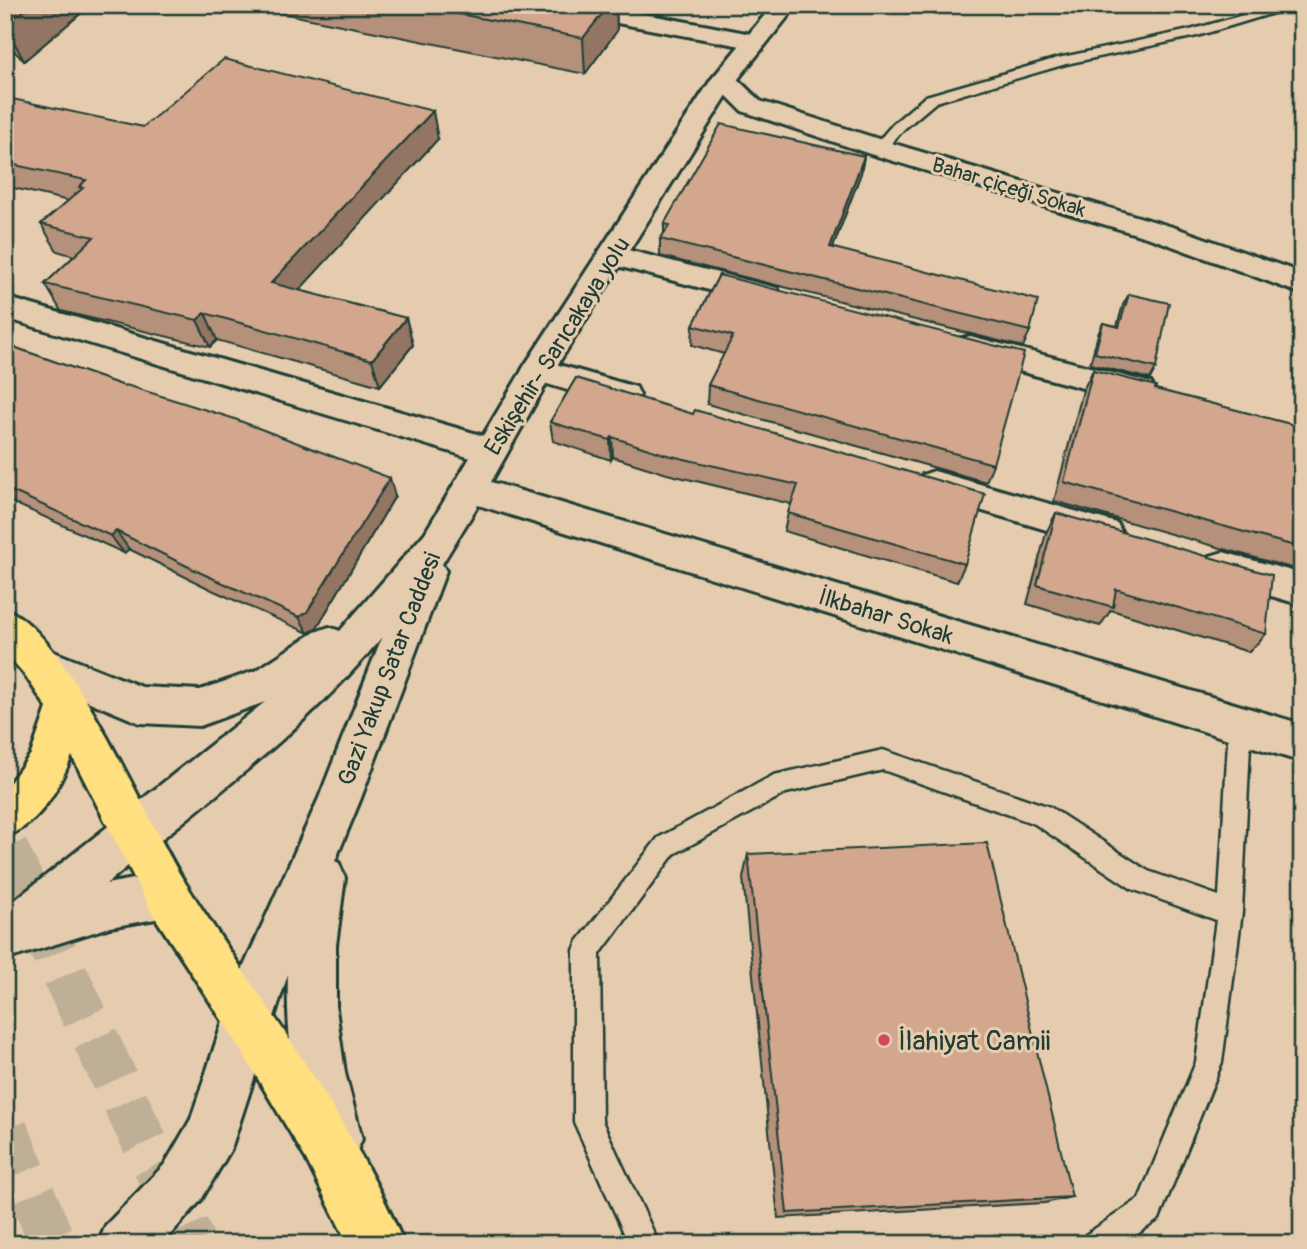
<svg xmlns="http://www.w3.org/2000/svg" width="1307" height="1249" viewBox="0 0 1307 1249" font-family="Pangolin,sans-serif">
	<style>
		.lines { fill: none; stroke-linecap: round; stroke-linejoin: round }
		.highway-tunnel { stroke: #beaf96; stroke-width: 46; stroke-dasharray: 46 24; stroke-linecap: butt }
		.lane-casing { stroke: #1f3d34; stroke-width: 5 }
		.street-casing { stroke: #1f3d34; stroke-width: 6 }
		.secondary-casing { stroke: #1f3d34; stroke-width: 6 }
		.highway-casing { stroke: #1f3d34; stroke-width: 6 }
		.lane { fill: #e6ccae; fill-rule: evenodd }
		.street { fill: #e6ccae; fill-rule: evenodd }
		.secondary { fill: #e6ccae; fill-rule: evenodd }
		.highway { fill: #ffdf80; fill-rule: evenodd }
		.wall { fill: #b5907a; stroke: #1f3d34; stroke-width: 2 }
		.shaded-wall { fill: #937563; stroke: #1f3d34; stroke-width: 2 }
		.building { fill: #d2a78e; stroke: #1f3d34; stroke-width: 2 }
		.poi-dot { fill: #d1495b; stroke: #e6ccae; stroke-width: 2.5 }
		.labels { text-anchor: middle; stroke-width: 6; stroke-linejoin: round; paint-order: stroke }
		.far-street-label { font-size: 21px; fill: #1f3d34; stroke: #e6ccae }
		.street-label { font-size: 24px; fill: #1f3d34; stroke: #e6ccae }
		.near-poi-label { font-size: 28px; fill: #1f3d34; stroke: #e6ccae; text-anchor: start }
	</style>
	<rect width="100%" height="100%" fill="#e6ccae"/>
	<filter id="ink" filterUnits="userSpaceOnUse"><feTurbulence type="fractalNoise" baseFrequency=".0143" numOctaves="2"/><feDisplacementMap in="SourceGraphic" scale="14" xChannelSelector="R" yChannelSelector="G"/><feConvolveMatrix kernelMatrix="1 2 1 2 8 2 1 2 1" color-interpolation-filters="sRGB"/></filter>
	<g filter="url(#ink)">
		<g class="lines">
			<path class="highway-tunnel" d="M5,849L193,1244
				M5,1130L53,1244"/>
			<g class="lane-casing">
				<path id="lane" d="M1279,5H1300L1197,36L1066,64L936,102L904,129L884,151L879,152L872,148L894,123L926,96L1058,58L1190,30Z
					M1240,714L1248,717L1251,724L1242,912L1222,1062L1159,1219L1123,1244H1082L1087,1234L1139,1199L1196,1062L1216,920L1132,889L1035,824L883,770L786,793L674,854L600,954L602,1121L659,1244H629L574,1122V950L578,941L658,838L774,775L883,750L1050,807L1148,871L1219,896L1229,724L1232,717Z"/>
			</g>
			<g class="street-casing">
				<path id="street" d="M547,5H597L741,32L750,34L753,39L750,44L741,46L558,12L550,10Z
					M724,72L733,75L760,101L888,142L1176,228L1302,273V294L1156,240L870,154L742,111L711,80L715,75Z
					M612,246L777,288L781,295L777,302L766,305L602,262L597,255L602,248Z
					M5,297L491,438L503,442L508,451L503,460L491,464L5,318Z
					M970,336L1151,383L1155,391L1151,399L1139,403L959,355L954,347L959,339Z
					M538,359L636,387L640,395L636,403L624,407L527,378L522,370L527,362Z
					M934,471L1117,523L1122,533L1117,543L1104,547L922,493L916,484L922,475Z
					M1223,552L1302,574V605L1210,578L1204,567L1210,556Z"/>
			</g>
			<g class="secondary-casing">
				<path id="secondary" d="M773,5H797L734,84L551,375L491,482L1302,724V762L478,505L442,564L446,571L361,798L335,861L339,863L345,878L336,945V1009L345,1073L362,1139L354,1157L336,1165L318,1157C294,1101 286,1035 288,974L231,1149L201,1200L162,1244H98L106,1225L165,1164L191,1119L232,993L319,798L382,637C304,732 201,806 106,884L167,873L183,879L190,895L183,911L167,917L110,927L5,960V908L265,702L200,726L140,723L25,675L19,663L25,651L39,646L142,687L200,690L257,670L315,632L329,627L340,631L425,533L527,362L711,80Z"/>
			</g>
			<g class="highway-casing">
				<path id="highway" d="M5,609C67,630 146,821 184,881C259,1000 349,1112 404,1244H348L306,1159L231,1034L151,911L72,756C58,789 41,823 5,837V789L31,754L47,708L25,675L5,652Z"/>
			</g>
			<use href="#lane" class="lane"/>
			<use href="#street" class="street"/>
			<use href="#secondary" class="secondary"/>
			<use href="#highway" class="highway"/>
		</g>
		<path class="wall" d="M5,5H91L24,61L7,44L5,40Z
			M241,5H616L617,31L585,74Z
			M5,100L143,127L438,139L299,290L406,318L413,345L380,386L217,340L210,347L61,311L45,284L74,256L57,251L41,224L69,201L5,186Z
			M864,156L861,173L833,248L1030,331L1023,347L660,256V239L664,234V224Z
			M719,275L993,464L986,482L707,404L708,385L724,354L692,345L693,325Z
			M1129,294L1156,368L1150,379L1090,364L1098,334L1103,323L1117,326L1123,305Z
			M5,344L124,386L395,496L316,629L308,633L212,590L129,549L124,553L5,499Z
			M1093,370L1155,389L1302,427V571L1054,501L1083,390Z
			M576,378L965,564L957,582L784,531L788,513L791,504L667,474L613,457L611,460L553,441L550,422Z
			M1056,513L1266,634L1249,652L1111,610L1100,626L1027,604L1046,533Z
			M748,854L1072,1197L1045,1203L778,1218L743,878Z"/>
		<path class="shaded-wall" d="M31,5H91L24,61L5,25Z
			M609,5H616L617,31L585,74L583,38Z
			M433,111L438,139L281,310L271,283Z
			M864,156L861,173L827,263L830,247Z
			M205,313L217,340L210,347L197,320Z
			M406,318L413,345L380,386L372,360Z
			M612,437L613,457L611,460L610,440Z
			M390,478L395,496L316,629L308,633L299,617Z
			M116,531L129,549L124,553L111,536Z"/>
		<path class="building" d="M5,5H31L5,25Z
			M413,5H609L583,38Z
			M224,59L433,111L271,283L406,318L372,360L205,313L197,320L45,284L94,237L41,224L83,188L79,187L86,180L5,163V100L8,98L143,127Z
			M721,124L864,156L830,247L1038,300L1030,331L660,239L670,225L664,224Z
			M719,275L1024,353L993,464L708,385L733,336L693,325Z
			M1129,294L1169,303L1156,368L1095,353L1103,323L1119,327Z
			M5,344L124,386L126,385L232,418L390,478L307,612L299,617L201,573L116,531L111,536L5,488Z
			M1093,370L1156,386L1155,389L1302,427V548L1064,482Z
			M576,378L693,414L695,410L985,494L965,564L788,513L798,485L667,455L612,437L610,440L550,422Z
			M1056,513L1272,575L1266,634L1116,589L1113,607L1037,585Z
			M987,843L1072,1197L787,1213L748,854Z"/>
	</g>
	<circle class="poi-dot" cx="884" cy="1040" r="7"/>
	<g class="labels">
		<g class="far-street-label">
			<text transform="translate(1009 187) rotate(17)" y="7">Bahar çiçeği Sokak</text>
		</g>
		<g class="street-label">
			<text transform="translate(557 346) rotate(-58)" y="8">Eskişehir- Sarıcakaya yolu</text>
			<text transform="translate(886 616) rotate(17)" y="8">İlkbahar Sokak</text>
			<text transform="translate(389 669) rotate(-69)" y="8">Gazi Yakup Satar Caddesi</text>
		</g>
		<g class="near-poi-label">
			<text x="898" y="1050">İlahiyat Camii</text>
		</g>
	</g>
	<rect width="1307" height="1249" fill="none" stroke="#e6ccae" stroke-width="28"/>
	<rect x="14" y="14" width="1279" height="1221" fill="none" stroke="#1f3d34" stroke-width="2.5" filter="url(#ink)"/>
</svg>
